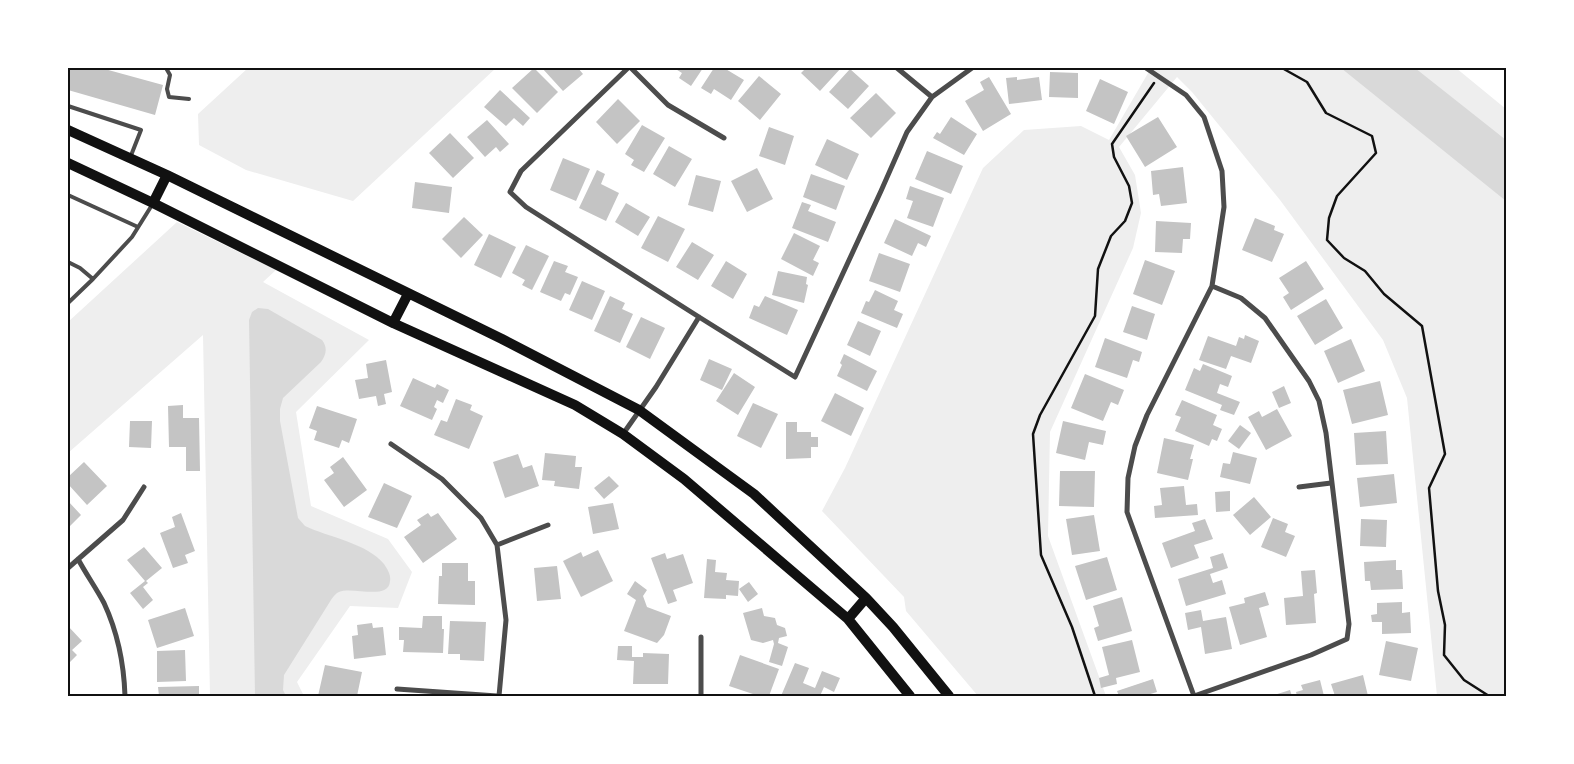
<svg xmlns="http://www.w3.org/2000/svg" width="1574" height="764" viewBox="0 0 1574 764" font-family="'Playfair Display',serif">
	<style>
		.green { fill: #eee }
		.water { fill: #d9d9d9 }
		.building { fill: #c4c4c4 }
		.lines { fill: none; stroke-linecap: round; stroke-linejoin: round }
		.path { stroke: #111; stroke-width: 2.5 }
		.service { stroke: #4c4c4c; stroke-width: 4 }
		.minor { stroke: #4c4c4c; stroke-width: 5 }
		.secondary { stroke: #111; stroke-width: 10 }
		.neatline { fill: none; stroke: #111; stroke-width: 2 }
	</style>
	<rect width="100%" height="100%" fill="#fff"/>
	<path class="green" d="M248,68H496L353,201L246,170L199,145L198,114Z
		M1151,68H1456L1506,109V696H1437L1407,398L1383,340L1280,200L1192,92L1177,77L1119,147L1135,175L1141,213L1133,248L1050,432L1048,536L1106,696H978L906,611L904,597L822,511L845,468L983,168L1024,130L1081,126L1109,140Z
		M177,222L276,270L263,282L369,340L296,412L311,506L388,539L412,572L398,608L350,606L297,682L304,696H210L203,335L68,453V322Z"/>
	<path class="water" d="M1341,68H1415L1506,140V201Z
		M258,308L268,309L322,340C328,348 326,355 321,362L283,398L280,409V421L298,518L305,526C328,537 367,543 384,564C388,570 391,575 390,581C389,601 352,586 339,592C336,593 333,597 331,600L284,675L283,690L286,696H255L249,320L252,312Z"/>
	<path class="building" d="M68,68H101L163,85L155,115L68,90Z
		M534,68L558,92L537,113L512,88Z
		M542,68H578L583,74L563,91Z
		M674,68H703L691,86L679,78L682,73Z
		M714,68H724L744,80L731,100L714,89L711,94L701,88Z
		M806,68H841L820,91L801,73Z
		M850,69L869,86L848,109L829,92Z
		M1050,72L1078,73V98L1049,97Z
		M759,76L781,94L760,120L738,101Z
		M989,77L1011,114L983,131L965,101L984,90L980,82Z
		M1017,77V80L1039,77L1042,100L1009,104L1006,78Z
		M1100,79L1128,92L1114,124L1086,111Z
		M500,90L530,118L523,126L514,118L506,126L484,107Z
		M876,93L896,113L871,138L850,118Z
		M618,99L640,121L617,144L596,122Z
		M951,117L977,134L964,155L933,138L937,132L940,134Z
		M1158,117L1177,147L1145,167L1126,136Z
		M487,120L509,144L500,152L496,147L485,157L467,137Z
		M642,125L665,138L644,172L631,165L634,160L625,154Z
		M769,127L794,136L785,165L759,156Z
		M450,133L474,158L453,178L429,153Z
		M827,139L859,154L847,180L815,165Z
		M669,146L692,159L675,187L653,174Z
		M927,151L963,166L951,194L915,179Z
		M563,158L590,169L576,201L550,190Z
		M1183,167L1187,203L1161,206L1159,194L1153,195L1151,171Z
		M757,168L773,199L747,212L731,181Z
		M597,170L605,174L601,184L619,193L606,221L579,208Z
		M811,174L845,186L836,210L803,197Z
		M696,175L721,181L713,212L688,205Z
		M415,182L452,187L449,213L412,208Z
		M910,186L944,198L933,227L907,218L913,201L906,199Z
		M802,202L811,205L808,211L836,222L828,242L792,228Z
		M626,203L650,217L638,236L615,222Z
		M658,216L685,229L668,262L641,248Z
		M464,217L483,235L461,258L442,239Z
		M1255,218L1275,226L1274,230L1284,234L1272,262L1242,250Z
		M895,219L931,236L926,247L918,243L912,256L884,243Z
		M1156,221L1191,223L1190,239H1183L1182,253L1155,252Z
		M794,233L820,246L813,260L819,263L813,276L781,259Z
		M489,234L516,247L501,278L474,265Z
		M692,242L714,255L698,280L676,267Z
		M526,245L549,256L532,290L522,285L525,280L512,273Z
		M879,253L910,264L900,292L869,281Z
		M1145,260L1175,271L1162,305L1133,294Z
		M554,261L568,266L565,272L578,277L570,295L565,293L561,301L540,292Z
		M726,261L747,274L733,299L711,286Z
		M1306,261L1324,289L1291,310L1283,297L1289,293L1279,278Z
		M778,271L807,277L806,284L808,285L804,303L772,295Z
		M582,281L605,291L592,320L569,310Z
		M875,290L898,301L894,310L903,314L897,328L861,313L866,301L869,302Z
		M610,296L625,303L622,309L633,314L620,343L594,331Z
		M765,296L798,310L787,335L749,318L754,305L759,307Z
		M1326,299L1343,328L1315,345L1297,316Z
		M1132,306L1155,314L1147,340L1123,332Z
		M641,317L665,328L650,359L626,347Z
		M858,321L881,331L870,356L847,345Z
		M1245,335L1259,341L1251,363L1231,356L1226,369L1199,360L1208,336L1236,346L1239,337L1244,339Z
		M1105,338L1142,352L1139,362L1133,360L1127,378L1095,367Z
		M1351,339L1365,371L1338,383L1324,351Z
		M844,354L877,371L867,391L837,376L842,365L840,363Z
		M709,359L732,369L722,390L700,380Z
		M386,360L392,392L384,394L386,404L378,406L376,396L359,399L355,380L368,378L366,364Z
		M1203,364L1232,376L1228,387L1220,384L1217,393L1240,402L1234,415L1220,410L1222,405L1185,390L1194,368L1200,371Z
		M734,373L755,387L738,415L716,401Z
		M1085,374L1124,390L1118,405L1111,402L1103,421L1071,408Z
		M413,378L435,388L437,384L449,390L443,403L437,400L434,407L437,409L432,420L400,406Z
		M1380,381L1388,415L1352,424L1343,390Z
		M1284,386L1291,403L1279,408L1272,392Z
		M835,393L864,408L851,436L821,421Z
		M456,399L472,405L470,410L483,416L469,449L434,435L441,420L447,422Z
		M1182,400L1217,415L1213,425L1222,429L1217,441L1212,439L1209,446L1175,431L1181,417L1175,415Z
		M753,403L778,414L761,448L737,436Z
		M183,405V418H199L200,471H186V447H169L168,406Z
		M317,406L357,419L349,443L342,440L339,448L314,440L317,431L309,428Z
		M1277,409L1292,436L1266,450L1248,417L1259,411L1262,417Z
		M130,421H152L151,448L129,447Z
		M1063,421L1106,431L1103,445L1089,442L1085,460L1056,453Z
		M786,422H797V432H811V437H818V447H811V458L786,459Z
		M1240,425L1251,433L1239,449L1228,441Z
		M1386,431L1388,464L1356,465L1354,433Z
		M1164,438L1194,445L1190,459H1193L1188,480L1157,473Z
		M1233,452L1257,458L1250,484L1220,477L1223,463L1230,464Z
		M545,453L576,456L575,467H582L579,489L554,486L555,481L542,480Z
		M518,454L523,468L532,465L539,486L505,498L493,462Z
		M343,457L367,490L344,507L324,480L334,473L330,467Z
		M84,462L107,486L87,505L68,484V477Z
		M1060,471H1095L1094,507L1059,506Z
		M1394,474L1397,503L1360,507L1357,478Z
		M609,476L619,486L604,499L594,488Z
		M384,483L412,496L397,528L368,517Z
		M1184,486L1186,505L1197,504L1198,515L1155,518L1154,506L1162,505L1160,488Z
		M1230,491V511L1216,512L1215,492Z
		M1254,497L1271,517L1250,535L1233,515Z
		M68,501L81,515L68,528Z
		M613,503L619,529L593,534L588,507Z
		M181,513L195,551L185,555L188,563L173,568L160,533L175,527L172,517Z
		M428,513L431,517L438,513L457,539L423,563L404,537L421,525L417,520Z
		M1094,515L1100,551L1072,555L1066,519Z
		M1273,518L1288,524L1285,532L1295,536L1286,557L1261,547Z
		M1205,519L1213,539L1194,545L1199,558L1171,568L1162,543L1195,531L1192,523Z
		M1361,519L1387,520L1386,547L1360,546Z
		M144,547L162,568L146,581L148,583L143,587L153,600L143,609L130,593L145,581L127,560Z
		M598,550L613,581L581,597L563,561L581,552L583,557Z
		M665,553L667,559L683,554L693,583L673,590L677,601L668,604L651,558Z
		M1223,553L1228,568L1210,574L1213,583L1222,580L1226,594L1186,606L1178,579L1213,568L1210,557Z
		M1107,557L1117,590L1086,600L1075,566Z
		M707,559L716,560L715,572L727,573L726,580L739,581L738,596L726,595V599L704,598Z
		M1396,560V570H1402L1403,589L1371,590L1370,581H1365L1364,562Z
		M442,563H468V581H475V605L438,604L439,576H442Z
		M557,566L561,599L537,601L534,568Z
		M1315,570L1317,593L1314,594L1316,623L1286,625L1284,598L1303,596L1301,571Z
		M635,581L647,590L643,596L647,607L671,616L664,635L657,643L624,631L636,600L627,594Z
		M749,582L758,594L748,602L739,589Z
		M1265,592L1269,605L1259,608L1267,637L1240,645L1229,607L1245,603L1244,598Z
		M1122,597L1132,631L1098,641L1094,628L1099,626L1093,606Z
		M1402,602V613L1410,612L1411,633L1382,634V622H1372L1371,615L1377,614V603Z
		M185,608L194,636L157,648L148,620Z
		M762,608L764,616L775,618L777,625L785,628L787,636L779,638L778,643L788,647L782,666L769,662L774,644L773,640L763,643L751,640L743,613Z
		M1201,610L1203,621L1226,617L1232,649L1205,654L1201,627L1188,630L1185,613Z
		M423,616H442V629H444L443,653L403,652L404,640H399V627L422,628Z
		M450,621L486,622L484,661L460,660V654H448Z
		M372,623L373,628L383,627L386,655L354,659L352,636L358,635L357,625Z
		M68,626L82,641L72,650L77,655L68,664Z
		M1132,640L1140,672L1116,678L1117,684L1101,688L1099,678L1109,675L1102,647Z
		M1386,641L1418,648L1411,681L1379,675Z
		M618,646H632V657H643V653L669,654L668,684H633L634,661L617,660Z
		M185,650L186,681L157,682V651Z
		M740,655L779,669L769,696H759L729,686Z
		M795,663L809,668L803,683L815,688L822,671L840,678L834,692L824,687L820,696L812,694L811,696H781Z
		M325,665L362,672L357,696H318Z
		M1363,675L1368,696H1335L1331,684Z
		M1153,679L1157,692L1147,695V696H1119L1117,691Z
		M1320,680L1324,696H1297L1296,692L1303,690L1301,685Z
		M199,686V696H159L158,687Z
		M1290,690L1292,696H1271Z"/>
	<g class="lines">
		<path class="path" d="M1282,68L1307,82L1326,113L1372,136L1376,153L1337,196L1329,218L1327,240L1344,258L1365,271L1384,294L1422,326L1445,454L1429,488L1438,591L1445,625L1444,655L1464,680L1489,696
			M1095,696L1072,627L1041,555L1033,434L1040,415L1095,316L1098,269L1111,236L1125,221L1132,203L1129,186L1114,157L1112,144L1154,83"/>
		<path class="service" d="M162,68H166L170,75L167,89L169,97L189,99
			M68,106L141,130L130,158
			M68,195L138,227
			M68,262L80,268L93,279
			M68,303L93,279L132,237L152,205"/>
		<path class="minor" d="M628,68L521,171L510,192L526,207L699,317L795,377L881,191L907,132L932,97L972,68
			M631,68L668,105L724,138
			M897,68L932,97
			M1146,68L1186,95L1204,117L1222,171L1224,207L1212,286L1147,415L1135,446L1128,478L1127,512L1194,696
			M623,434L656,387L699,317
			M391,444L442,479L481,518L497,545L506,620L499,696
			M1299,487L1331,483
			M497,545L548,525
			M78,559C86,574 96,588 104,603C117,631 124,665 125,696
			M68,568L123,520L144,487
			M397,689L497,696
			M701,696V637
			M1194,696L1311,655L1347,639L1349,624L1326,433L1319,401L1309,381L1265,318L1241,298L1212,286"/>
		<path class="secondary" d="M68,130L167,175L502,339L639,410L754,494L866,598L893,627L949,696
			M68,163L153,203L393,323L575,405L623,434L684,479L848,619L910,696
			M153,203L167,175
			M393,323L408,294
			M848,619L866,598"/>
	</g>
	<rect width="1574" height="764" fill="none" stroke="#ffffff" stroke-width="138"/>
	<rect x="69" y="69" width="1436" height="626" class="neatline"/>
</svg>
